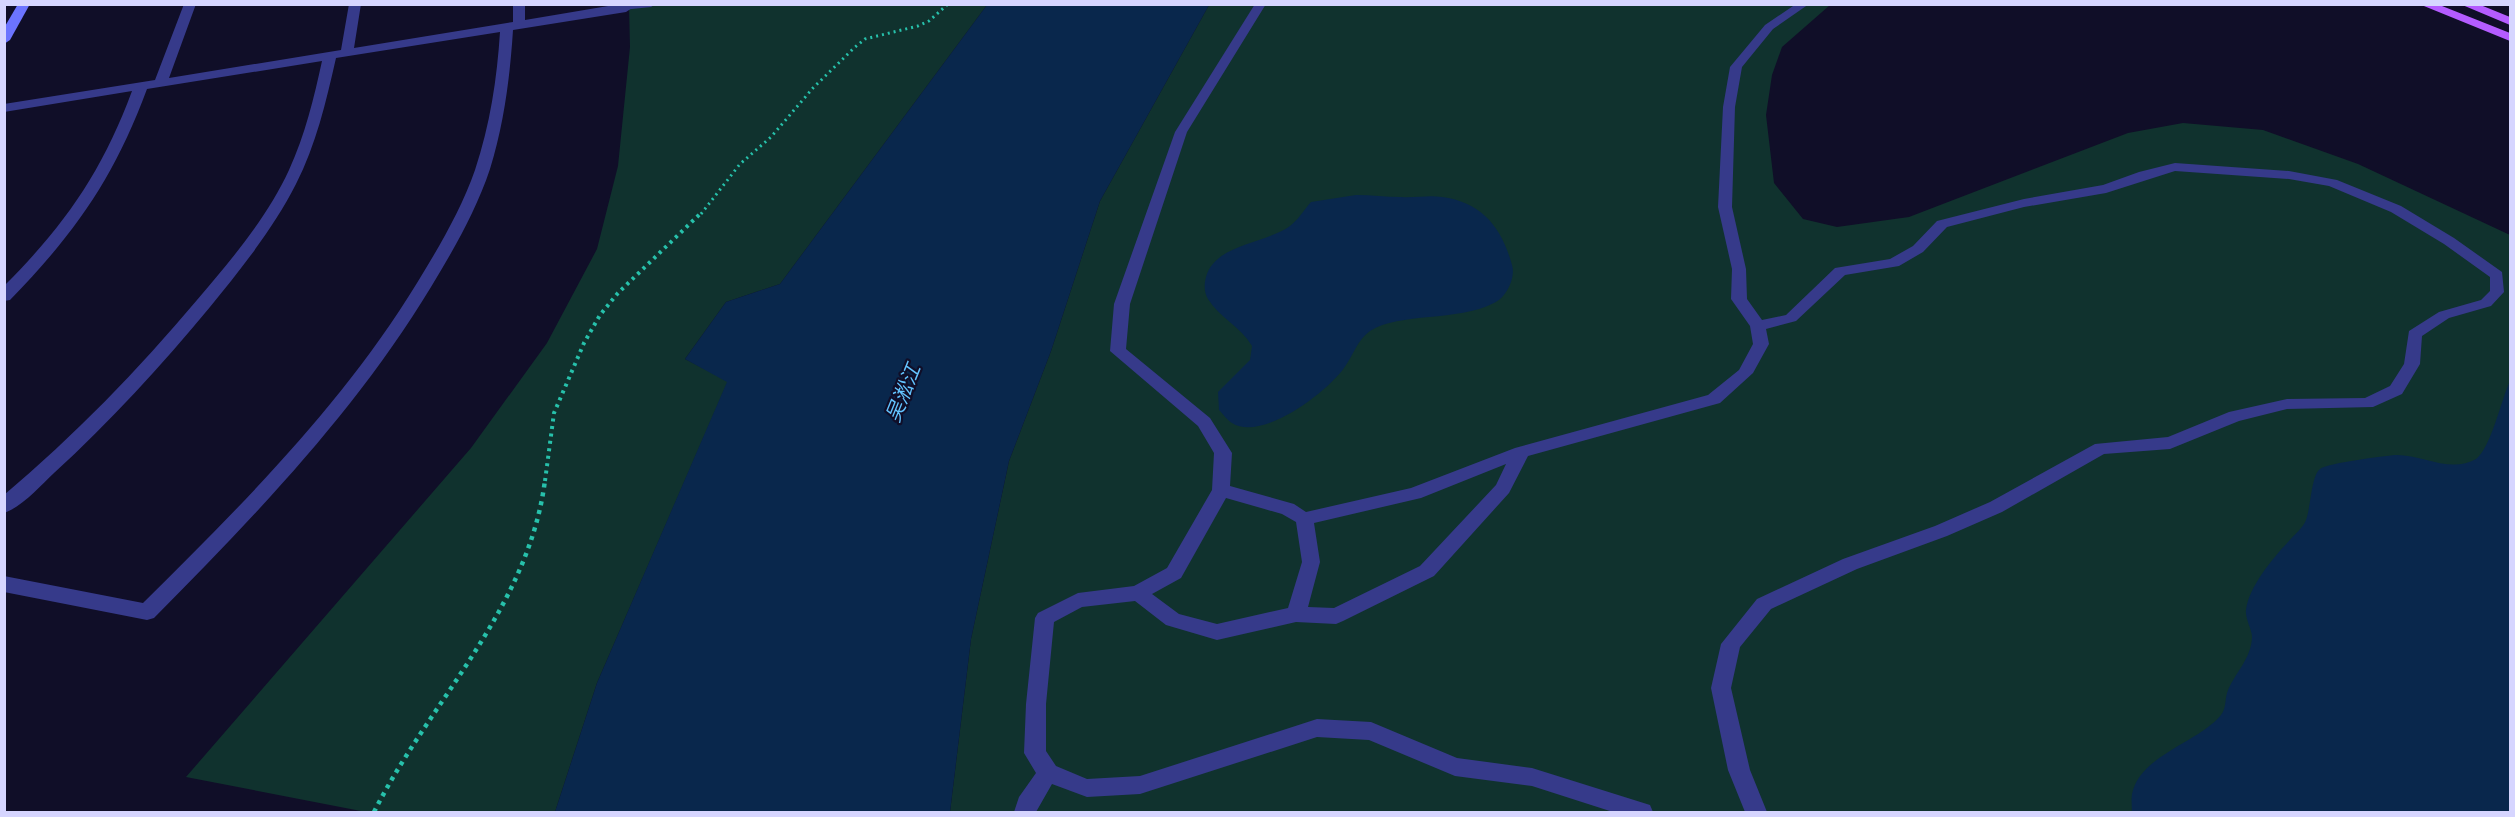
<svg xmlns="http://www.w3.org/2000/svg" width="2515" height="817" viewBox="0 0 2515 817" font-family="'Exo 2','Noto Sans SC',sans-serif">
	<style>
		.green { fill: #10322e }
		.water { fill: #09274c }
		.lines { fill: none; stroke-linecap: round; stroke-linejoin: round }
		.path-far2 { stroke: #27c1ab; stroke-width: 3; stroke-dasharray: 2 4; stroke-linecap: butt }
		.path-far1 { stroke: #27c1ab; stroke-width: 4; stroke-dasharray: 3 4.5; stroke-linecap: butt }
		.path { stroke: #27c1ab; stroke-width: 4.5; stroke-dasharray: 4 5; stroke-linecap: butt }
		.lane { fill: #363a8a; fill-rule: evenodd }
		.street { fill: #363a8a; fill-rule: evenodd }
		.secondary { fill: #6c74ff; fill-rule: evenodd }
		.primary { fill: #b45cff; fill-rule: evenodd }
		.labels { text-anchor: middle; stroke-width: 4.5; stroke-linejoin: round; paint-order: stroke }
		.water-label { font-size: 20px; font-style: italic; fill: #63c4ff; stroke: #100e28 }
	</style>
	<rect width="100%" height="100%" fill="#100e28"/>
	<path class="green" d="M629,5H987L780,284L726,302L685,359L728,381L597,683L555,812H366L186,777L471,448L547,343L597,249L618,166L630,47Z
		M1209,5H1830L1782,47L1772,75L1766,115L1774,183L1803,219L1837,227L1909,217L2128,133L2183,123L2263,130L2358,164L2510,235V812H950L971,639L1009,461L1051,351L1100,201Z"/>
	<path class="water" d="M987,5H1209L1100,201L1051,351L1009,461L971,639L950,812H555L597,683L727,382L685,359L726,302L780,284Z
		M1356,195C1371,195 1386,197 1401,197C1415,198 1429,195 1442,197C1482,202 1502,228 1512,265C1516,278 1506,298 1494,303C1457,322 1400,312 1370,331C1357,340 1353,356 1344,368C1327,392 1262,442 1232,423C1227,420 1223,414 1219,410L1218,392L1250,360L1252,346C1241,327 1220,318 1208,299C1204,293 1204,284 1206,277C1215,244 1265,244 1290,226C1298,220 1304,210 1311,202Z
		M2510,381V812H2132C2132,807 2131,800 2132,794C2140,755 2198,743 2221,715C2226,709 2225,700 2227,693C2234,673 2252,659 2252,636C2251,628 2245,618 2246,610C2249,586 2274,557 2289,541C2294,535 2303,528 2306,520C2311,507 2311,476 2320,469C2327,463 2384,456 2395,455C2421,454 2451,474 2476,459C2491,448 2501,400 2510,381Z"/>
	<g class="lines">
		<path class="path-far2" d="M701,214L740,164L771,137L813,88L854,48L865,39L918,26L929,21L948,4"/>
		<path class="path-far1" d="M545,481L554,413L584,343L600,315L618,293L702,212"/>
		<path class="path" d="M374,812C430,701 529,608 545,480"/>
		<path class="lane" d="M627,4H656L651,7L622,10V6Z
			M1255,4H1266L1187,132L1130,304L1126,349L1210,418L1232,453L1230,486L1294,504L1306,512L1411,488L1515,448L1708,395L1739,370L1753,344L1750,326L1731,299L1732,269L1718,207L1723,107L1730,67L1765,25L1796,4H1809L1773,29L1742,67L1735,107L1732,207L1746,269L1747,299L1762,320L1786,315L1835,268L1890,259L1913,246L1937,221L2024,199L2103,185L2139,172L2175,163L2289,171L2337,180L2401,206L2454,238L2502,272L2504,292L2491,306L2449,318L2422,336L2420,364L2402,394L2373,407L2287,409L2239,421L2170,449L2104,454L2002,512L1947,536L1857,569L1771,609L1740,647L1731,688L1750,770L1767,812H1745L1728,770L1711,688L1721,644L1757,599L1843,559L1935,526L1990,502L2095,444L2168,437L2229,412L2287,399L2365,398L2390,386L2404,364L2409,331L2439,312L2481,300L2490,291V277L2444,244L2391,212L2329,186L2289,179L2175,171L2106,193L2024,207L1947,227L1923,252L1899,266L1845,275L1796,321L1766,329L1769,344L1753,373L1720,403L1528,456L1509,493L1434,576L1343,621L1336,624L1296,622L1217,640L1166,625L1135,601L1082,607L1054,622L1046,704V751L1056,766L1087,779L1140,776L1317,719L1371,722L1457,758L1532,768L1650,805L1653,812H1613L1532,786L1455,776L1369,740L1317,737L1140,794L1087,797L1052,784L1036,812H1014L1019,797L1036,773L1024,753L1026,704L1035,618L1038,613L1078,593L1134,586L1167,568L1212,490L1214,453L1198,426L1110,351L1114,304L1175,132ZM1506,464L1496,485L1420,566L1334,608L1308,607L1320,562L1314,523L1421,498ZM1226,498L1282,514L1296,522L1302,562L1288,608L1217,624L1179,614L1152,594L1181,578Z"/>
		<path class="street" d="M184,4H196L169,78L341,50L349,4H361L354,48L513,22V4H525V20L620,4H632V8L626,12L513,30C510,77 504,124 490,169C476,211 454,249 431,287C356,411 256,515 154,618L147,620L4,592V576L143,603C243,504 343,404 417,283C439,247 461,210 475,170C490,125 497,79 500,32L336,58C326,102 316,145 296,184C273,229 241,269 210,307C161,366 110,422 54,473C40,486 22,507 4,513V495C74,436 138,370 197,300C231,260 267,218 289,170C305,135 314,98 322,61L147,89C114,178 76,232 10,300L4,301V286C65,225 102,172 132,91L4,112V104L155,80Z"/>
		<path class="secondary" d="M18,4H30L10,40L4,44V28Z"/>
		<path class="primary" d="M2419,4H2437L2510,33V41Z
			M2460,4H2478L2510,17V25Z"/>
	</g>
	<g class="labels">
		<g class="water-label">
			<text transform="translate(903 393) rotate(-68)" y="7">吴淞江</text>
		</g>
	</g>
	<rect width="2515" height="817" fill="none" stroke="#d6d5ff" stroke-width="12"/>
</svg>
